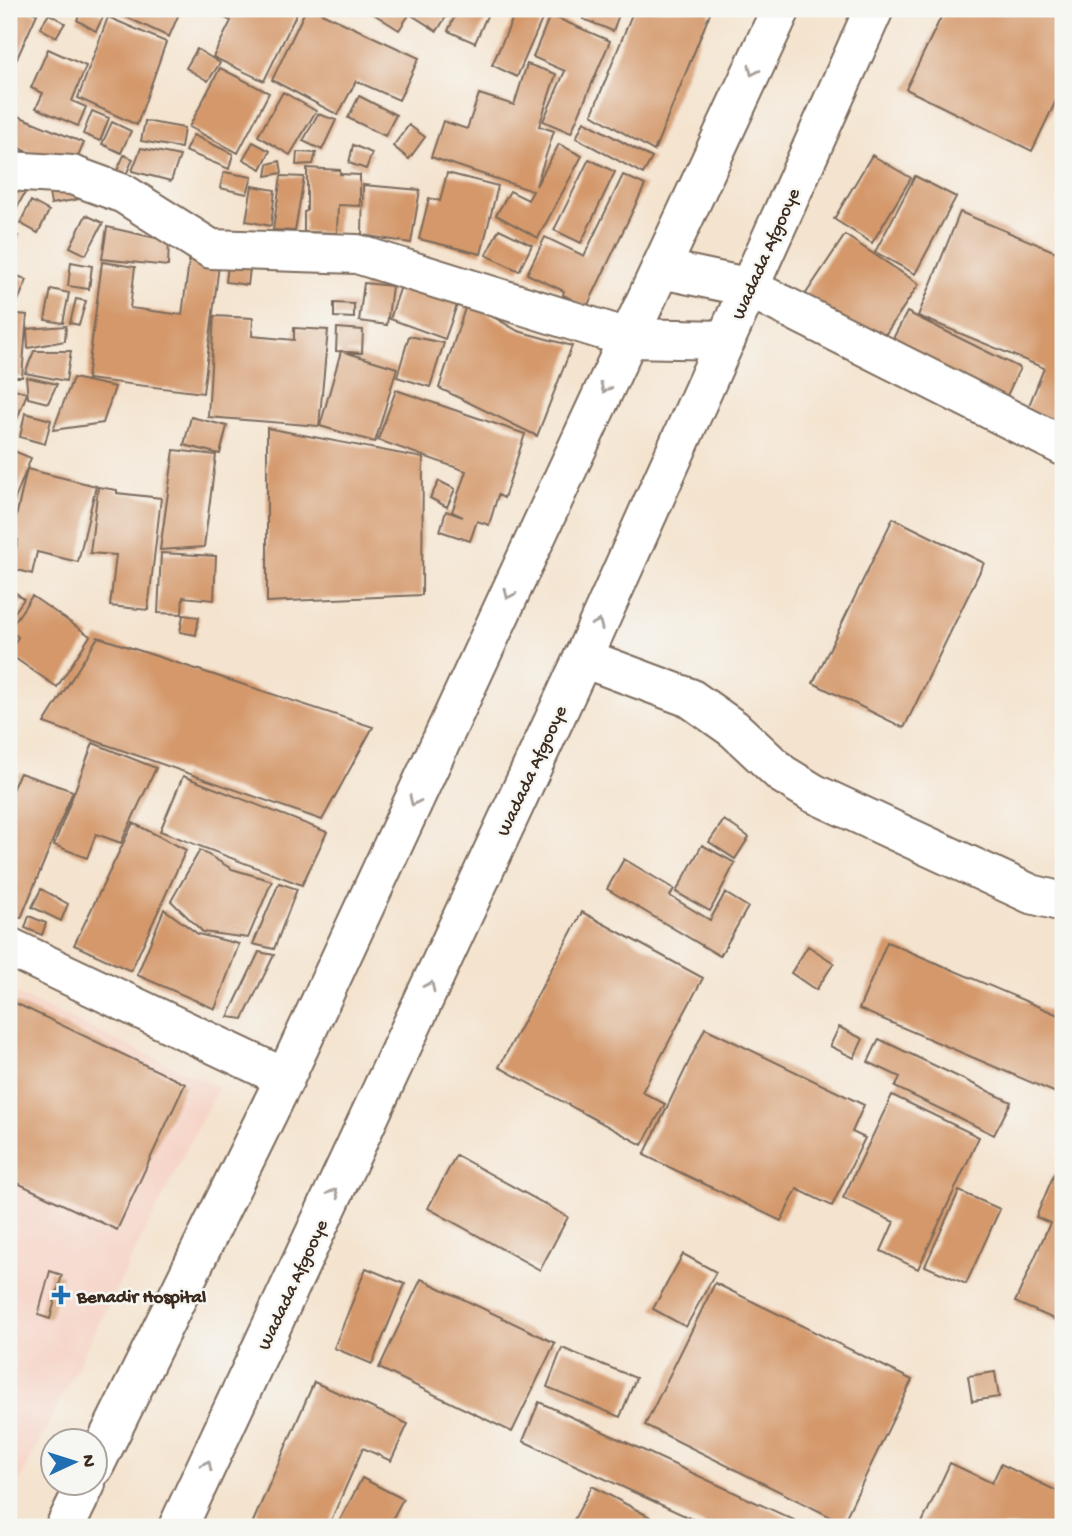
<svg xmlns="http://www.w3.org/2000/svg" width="1072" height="1536" viewBox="0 0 1072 1536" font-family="'Gochi Hand',sans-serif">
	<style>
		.built { fill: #f6d2c4 }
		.building { fill: #d4986a }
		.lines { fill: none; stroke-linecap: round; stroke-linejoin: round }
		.minor-casing { stroke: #7c6b5c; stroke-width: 42 }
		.trunk-casing { stroke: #7c6b5c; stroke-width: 42 }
		.minor { stroke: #fff; stroke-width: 38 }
		.trunk { stroke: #fff; stroke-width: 38 }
		.oneway { stroke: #a79f9a }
		.poi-dot { fill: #1f6fb2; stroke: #f6f6f2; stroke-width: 2.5 }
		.labels { text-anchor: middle; stroke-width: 5; stroke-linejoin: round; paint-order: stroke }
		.street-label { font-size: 19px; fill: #3b2a1e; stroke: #f6f6f2 }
		.poi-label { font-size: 19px; font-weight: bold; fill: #3b2a1e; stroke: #f6f6f2; text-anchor: start }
	</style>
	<rect width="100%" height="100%" fill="#f6f6f2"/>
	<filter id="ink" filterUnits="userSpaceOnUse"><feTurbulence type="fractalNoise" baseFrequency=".0143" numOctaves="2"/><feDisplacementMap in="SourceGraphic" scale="14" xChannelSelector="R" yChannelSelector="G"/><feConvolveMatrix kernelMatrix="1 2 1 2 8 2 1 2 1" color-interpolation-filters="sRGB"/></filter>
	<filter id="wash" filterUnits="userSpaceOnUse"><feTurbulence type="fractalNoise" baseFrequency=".00686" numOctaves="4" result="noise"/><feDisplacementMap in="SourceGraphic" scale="28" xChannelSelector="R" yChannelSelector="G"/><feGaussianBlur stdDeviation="1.57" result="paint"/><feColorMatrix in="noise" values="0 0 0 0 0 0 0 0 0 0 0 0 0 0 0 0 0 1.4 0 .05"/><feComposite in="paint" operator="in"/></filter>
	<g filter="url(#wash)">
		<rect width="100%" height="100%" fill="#f4e3ce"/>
		<path class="built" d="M9,991L218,1087L9,1502Z"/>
		<g id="blocks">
			<path class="building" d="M9,9H25L37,14L9,76Z
				M83,9H93L104,15L96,31L77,20Z
				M109,9H181L169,37Z
				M209,9H299L264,81L213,57L231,21Z
				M306,9H313L419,58L399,100L356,81L338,115L272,80Z
				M366,9H400L409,15L399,30Z
				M402,9H451L437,31Z
				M458,9H490L475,43L448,31Z
				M517,9H532L544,15L517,77L492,65Z
				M587,9H621L613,31L583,19Z
				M634,9H704L711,11L654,151L592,114Z
				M945,9H1063V86L1032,151L906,89Z
				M49,14L65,23L56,37L40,28Z
				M550,15L610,41L571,133L543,121L565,71L533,57Z
				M108,17L166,42L137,125L78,98Z
				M48,49L86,66L72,101L86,107L78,126L36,108L43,93L31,88Z
				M197,49L220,63L208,81L186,68Z
				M527,64L556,74L539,126L554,131L536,186L559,144L582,156L538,238L496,215L510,191L528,200L533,191L431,157L443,121L467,129L479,94L514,105Z
				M220,68L269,93L238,153L189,127Z
				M283,92L316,111L290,155L258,136Z
				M359,96L396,115L385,136L348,118Z
				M92,111L109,118L100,141L83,134Z
				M318,114L336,120L322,150L303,141Z
				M18,116L84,143L72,170L9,144V137Z
				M145,121L184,128L181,148L141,141Z
				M584,121L652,158L643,174L576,138Z
				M112,122L131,131L121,153L102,144Z
				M409,125L425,137L409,159L393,146Z
				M193,135L233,154L229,169L185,151Z
				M253,142L270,151L261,169L243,159Z
				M353,145L372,153L366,169L349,163Z
				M141,148L180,156L171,181L132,171Z
				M297,152L316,153L313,164L296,165Z
				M124,155L133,159L121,186L112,182Z
				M872,155L911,178L872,243L834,219Z
				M589,159L615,172L581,243L554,230Z
				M280,161L282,173L266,176L268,164Z
				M307,168L340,170V174L360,175V206L338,205L337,233L304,232V212L307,211Z
				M224,172L252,177L247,194L220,188Z
				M447,173L498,186L481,254L419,239L429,198L440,201Z
				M623,175L645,185L587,307L563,295L564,291L527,274L545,237L584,256Z
				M281,176L304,177L295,231L273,230Z
				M915,176L956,197L915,274L875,252Z
				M9,181L26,191L9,221Z
				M77,182L80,199L51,204L48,187Z
				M363,185L420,190L411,243L362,235Z
				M252,186L275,190L271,226L246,221Z
				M31,201L49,211L38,233L20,223Z
				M960,212L1063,255V428L1026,413L1044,368L918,316Z
				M86,215L103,223L86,255L70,247Z
				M107,227L169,241L168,266L102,259Z
				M499,229L532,245L519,271L486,255Z
				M9,233L18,236L9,264Z
				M845,235L919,284L879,344L805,295Z
				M190,254L220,257L203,393L87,379L102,262L135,267L130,308L182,315Z
				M71,262L92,266L89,289L68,286Z
				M228,265L250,268L248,285L226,282Z
				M9,272L27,280L15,308L9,305Z
				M364,283L392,286L387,325L359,321Z
				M402,283L458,302L445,339L390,319Z
				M51,289L69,293L63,323L45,320Z
				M76,299L86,301L79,325L70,323Z
				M467,302L518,331L572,346L537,436L439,388Z
				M334,303L354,304V318L334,317Z
				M907,312L1020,368L1004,402L889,346Z
				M9,313L27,315L22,377H9Z
				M214,316L253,318L252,336L294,340V328L328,330L319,426L208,417Z
				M66,326L65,341L28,348L27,329Z
				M337,328L363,330L362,353L336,351Z
				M409,336L444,343L430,387L397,377Z
				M34,351H71L66,381L25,373Z
				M341,351L397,368L375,442L320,426Z
				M26,377L57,384L48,403L28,398Z
				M73,378L115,387L103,423L53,430Z
				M9,387L27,393L17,419L9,415Z
				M396,390L525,434L504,498L498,495L489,525L477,521L470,541L440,531L446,511L463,517L452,512L466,471L378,440Z
				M25,413L51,420L45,444L20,437Z
				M191,417L227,426L220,454L184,445Z
				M267,428L423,458L422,595L267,602Z
				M9,449L31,458L9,514Z
				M174,450L216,455L204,547L160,550Z
				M27,469L96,486L78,562L37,552L32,574L11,568L18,540L11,539Z
				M439,481L455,489L447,507L430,498Z
				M98,487L117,490V493L161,498L148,610L110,606L116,555L90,553Z
				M893,518L984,563L904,728L813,683Z
				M161,553L216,556L214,600L183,597L182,614L158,613Z
				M9,588L24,599L9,620Z
				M32,596L90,636L57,687L9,654L18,637L9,630Z
				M183,615L199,617L196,635L180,632Z
				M98,637L373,727L322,820L44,723Z
				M93,743L156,768L121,843L96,834L87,858L54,845Z
				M20,773L73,791L21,918L9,914V796Z
				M183,776L327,832L302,885L160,831Z
				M724,820L749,837L735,859L709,842Z
				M133,823L186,850L131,971L74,945Z
				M702,845L735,863L710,911L676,892Z
				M200,850L232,869L272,881L248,938L203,932L171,901Z
				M624,859L674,889L670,896L710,920L725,893L748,907L720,956L607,889Z
				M279,883L297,889L274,949L253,944Z
				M41,889L68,904L61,921L32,907Z
				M164,909L198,934L239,944L215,1009L137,975Z
				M582,912L703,978L642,1092L665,1104L642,1145L499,1067Z
				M29,916L46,923L42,935L25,928Z
				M887,942L1063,1017V1075L1056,1093L859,1009Z
				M808,946L834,963L816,990L791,973Z
				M259,952L274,955L243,1019L228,1017Z
				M9,1000L185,1084L117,1230L9,1179Z
				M839,1027L863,1039L854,1058L830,1046Z
				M705,1028L864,1105L852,1132L865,1138L832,1206L797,1189L781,1221L644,1155Z
				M879,1039L1011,1102L994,1135L895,1087L900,1077L868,1062Z
				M892,1095L979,1137L918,1269L881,1251L894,1222L843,1198Z
				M456,1155L568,1217L540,1270L428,1208Z
				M1054,1174L1063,1178V1323L1015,1302L1050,1223L1036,1217Z
				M959,1191L1000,1209L966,1284L925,1266Z
				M683,1254L716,1272L686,1327L653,1309Z
				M366,1268L405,1284L372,1364L334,1348Z
				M50,1271L62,1275L50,1319L38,1315Z
				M421,1279L555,1343L512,1432L379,1368Z
				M715,1283L912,1380L843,1523L645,1425Z
				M562,1348L636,1378L620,1417L547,1387Z
				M995,1372L999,1397L972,1401L968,1376Z
				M314,1382L408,1424L391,1461L363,1448L329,1525L334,1527H259L252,1524Z
				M539,1402L794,1520L791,1527H709L523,1441Z
				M950,1463L992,1483L1001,1464L1063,1494V1527H920Z
				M362,1478L403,1499L388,1527H350L339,1522Z
				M592,1486L650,1517L644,1527H570Z"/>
		</g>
	</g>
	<g filter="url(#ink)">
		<use href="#blocks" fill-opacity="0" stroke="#7c6b5c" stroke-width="2"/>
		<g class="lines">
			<g class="minor-casing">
				<path id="minor" d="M9,171L72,175L124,194L211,249L357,254L628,338L726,340
					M661,269L747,287L1063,446
					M583,658L690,698L734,729L782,774L813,793L1031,894L1063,902
					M9,947L285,1078"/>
			</g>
			<g class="trunk-casing">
				<path id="trunk" d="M94,1467L285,1078L781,9
					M65,1527L86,1484
					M178,1527L583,658L874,9"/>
			</g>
			<use href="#minor" class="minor"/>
			<use href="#trunk" class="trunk"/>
		</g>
		<defs><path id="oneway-chevron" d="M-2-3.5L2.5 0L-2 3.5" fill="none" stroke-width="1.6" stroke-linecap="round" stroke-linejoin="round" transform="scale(1.75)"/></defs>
		<g class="oneway">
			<use href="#oneway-chevron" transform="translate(753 71) rotate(115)"/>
			<use href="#oneway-chevron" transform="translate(605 388) rotate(115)"/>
			<use href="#oneway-chevron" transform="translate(509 594) rotate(115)"/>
			<use href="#oneway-chevron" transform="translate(598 624) rotate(-66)"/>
			<use href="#oneway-chevron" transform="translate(414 801) rotate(115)"/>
			<use href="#oneway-chevron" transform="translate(430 986) rotate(-65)"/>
			<use href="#oneway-chevron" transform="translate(334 1193) rotate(-65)"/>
			<use href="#oneway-chevron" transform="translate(207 1465) rotate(-65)"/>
		</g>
	</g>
	<path class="poi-dot" d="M57.5 1284.5h7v7h7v7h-7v7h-7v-7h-7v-7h7z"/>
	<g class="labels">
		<g class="street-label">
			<text transform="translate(764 253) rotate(-66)" y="7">Wadada Afgooye</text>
			<text transform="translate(530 770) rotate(-65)" y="7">Wadada Afgooye</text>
			<text transform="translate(291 1284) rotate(-65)" y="7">Wadada Afgooye</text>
		</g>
		<g class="poi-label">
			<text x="77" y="1302">Benadir Hospital</text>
		</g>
	</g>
	<rect width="1072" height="1536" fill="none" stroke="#f6f6f2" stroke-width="35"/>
	<g transform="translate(74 1462) rotate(86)"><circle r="33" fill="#f6f6f2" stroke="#aba49d" stroke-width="2"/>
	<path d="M0-5L12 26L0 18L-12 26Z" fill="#1f6fb2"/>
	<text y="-10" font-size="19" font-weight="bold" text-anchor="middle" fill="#3b2a1e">N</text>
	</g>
</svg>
